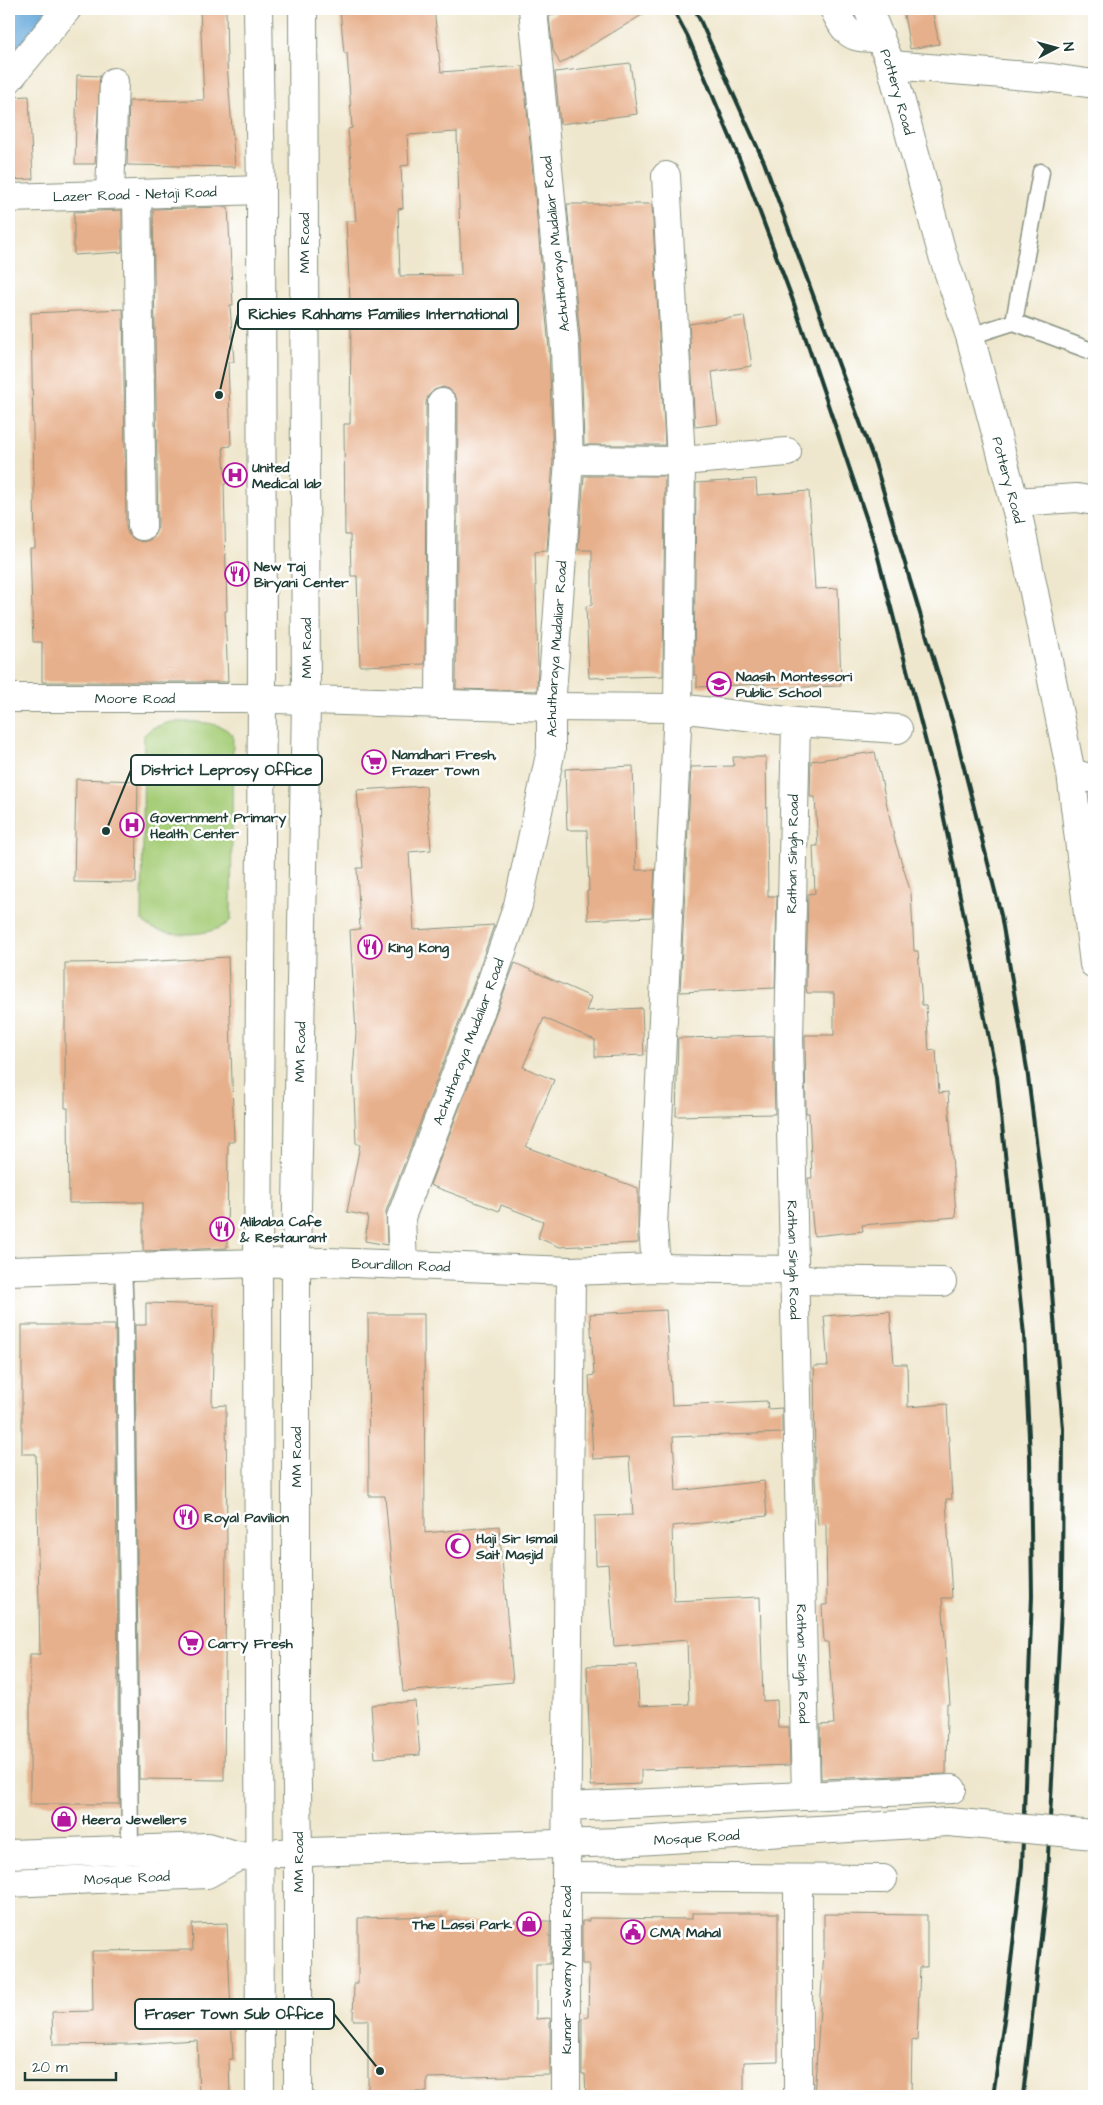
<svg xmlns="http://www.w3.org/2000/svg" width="1103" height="2105" viewBox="0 0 1103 2105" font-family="'Architects Daughter',sans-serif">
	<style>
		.green { fill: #a6cd78; stroke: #628556 }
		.water { fill: #65a8da; stroke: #427287 }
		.building { fill: #e7b08c; fill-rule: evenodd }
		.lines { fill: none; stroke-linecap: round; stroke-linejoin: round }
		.lane-casing { stroke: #879280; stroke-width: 19 }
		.street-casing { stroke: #879280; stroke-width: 30 }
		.secondary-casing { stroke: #879280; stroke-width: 30 }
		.primary-casing { stroke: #879280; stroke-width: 30 }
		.lane { stroke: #fff; stroke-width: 16 }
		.street { stroke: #fff; stroke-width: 28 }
		.secondary { stroke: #fff; stroke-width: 28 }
		.primary { stroke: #fff; stroke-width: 28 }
		.rail { stroke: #1f3d34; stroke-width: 4 }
		.primary-bridge-casing { stroke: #879280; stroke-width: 30; stroke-linecap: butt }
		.primary-bridge { stroke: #fff; stroke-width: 28 }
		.labels { text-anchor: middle; stroke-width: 5; stroke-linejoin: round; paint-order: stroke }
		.street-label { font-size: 14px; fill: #1f3d34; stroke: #fff }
		.poi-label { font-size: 14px; font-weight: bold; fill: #1f3d34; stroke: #fff; text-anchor: start }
		.leader { fill: none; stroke: #1f3d34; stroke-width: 2 }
		.callout-dot { fill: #1f3d34; stroke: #fff; stroke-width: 2 }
		.callout { fill: #fff; stroke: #1f3d34; stroke-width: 2 }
		.callout-label { font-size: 15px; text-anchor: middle; font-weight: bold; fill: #1f3d34 }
	</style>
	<rect width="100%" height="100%" fill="#fff"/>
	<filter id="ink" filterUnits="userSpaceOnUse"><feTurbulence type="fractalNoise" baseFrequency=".02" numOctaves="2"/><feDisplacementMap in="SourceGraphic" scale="10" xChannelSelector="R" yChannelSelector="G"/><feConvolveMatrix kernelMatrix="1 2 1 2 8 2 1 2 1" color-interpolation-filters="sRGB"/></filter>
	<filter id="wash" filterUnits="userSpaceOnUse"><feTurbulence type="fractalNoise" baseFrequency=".0096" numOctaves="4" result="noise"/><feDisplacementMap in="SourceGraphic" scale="20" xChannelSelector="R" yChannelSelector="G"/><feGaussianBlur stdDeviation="1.12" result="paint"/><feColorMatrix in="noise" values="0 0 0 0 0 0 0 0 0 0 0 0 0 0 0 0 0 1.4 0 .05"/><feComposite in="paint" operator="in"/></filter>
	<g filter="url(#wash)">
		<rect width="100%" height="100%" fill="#efe7cd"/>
		<path class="green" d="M170,722C191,722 217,719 233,735L231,920C216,938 158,939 142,921L144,735L152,728Z"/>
		<path class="water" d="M9,9H47L31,33L9,56Z"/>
		<g id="blocks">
			<path class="building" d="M200,9H226L227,64L235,167L127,165L129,101L204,100Z
				M340,9H434L441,72L523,66L549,349L553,460L547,551L535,552L538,664L537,691L456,689L458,403L455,395L449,389L443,387L434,390L428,396L426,403L425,664L360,666L357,576H351L350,535H345L344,424H350L351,320L346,221H356L348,129L352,128L347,53H344ZM457,132L461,275L400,276L398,209L403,208L401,166L409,165L407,135Z
				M564,9H652L560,64L553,50L549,17Z
				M903,9H932L939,44L910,49Z
				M630,63L637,114L560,124L555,72Z
				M77,75L100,76L95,164H75Z
				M29,96L33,179L9,180V97Z
				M567,204H652L665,445H584L581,347Z
				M228,207L233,305H230L234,362H228L231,446L223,447L226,484H224L227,611H225L228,682H42V642H33L30,548H35L31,313L123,309L126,526L128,534L134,539L142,542L150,540L155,534L158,526L153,209Z
				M122,210V252L74,255V212Z
				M744,316L752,366L712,372L718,424L695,427L689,324Z
				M584,476H665L663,676L589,678L586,606L592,605V550H578Z
				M756,479L757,495L809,491L815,589L838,588L841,686L765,688V684L697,687V675H694L696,483Z
				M875,752L895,841L911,893L914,951H918L922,1005H926L929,1051L936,1050L939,1093L948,1092L956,1217L862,1225L863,1231L814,1236L808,1178H812L809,1113H806L805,1035H834V993H807L806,987L808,894L815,893L813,846H818L815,797H810L811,761Z
				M733,757H766L768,896H777L775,988L680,992L691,767L734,766Z
				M633,766L636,870H655L652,917L588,920L587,891H589L587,830H567L565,769Z
				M76,779L138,781L136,883L74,882Z
				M426,786L431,850L409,852L414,930L494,925L476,978L386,1211L387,1245L365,1241L368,1216L347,1212L360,1145L356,1143L353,1071L356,1033L350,930L360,929L357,868H363L357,790Z
				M228,957L234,1142H228L227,1248L143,1251V1202L69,1203L68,1108H65V963L142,962Z
				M515,963L591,997L586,1011L642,1008L644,1055L595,1057V1040L544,1018L523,1067L554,1080L526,1147L638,1188V1243L560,1247L538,1238L543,1221L501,1205L499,1211L430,1185Z
				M773,1036L775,1114L676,1116L678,1038Z
				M146,1303L214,1305L212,1406L226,1405L227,1550H226L224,1780L139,1779L135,1325H146Z
				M666,1310L672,1405L767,1401L768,1409L782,1408V1433L673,1437L676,1491L764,1481L767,1516L672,1526L674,1601L760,1597L763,1701L777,1700L778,1727H789L790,1765L641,1770V1784L591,1786L587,1666L637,1665L639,1706L689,1704L687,1640L614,1646L608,1564L596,1565L595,1516L633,1515L629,1457L593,1459L589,1376L594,1375L590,1314Z
				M890,1311L894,1364H907L908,1407L947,1404L952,1499H946L952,1598H942L950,1704H947L946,1774L821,1779L820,1725L834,1724L828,1642H824L822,1605H827L826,1524L818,1525L815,1480L814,1366H828L824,1316Z
				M368,1314H424L425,1533L499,1526L513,1682L403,1692L385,1496H369Z
				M22,1325H115L119,1804H30V1654H40L36,1454H22Z
				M415,1701L420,1755L375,1758L371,1705Z
				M692,1913H778V2061L744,2062V2096H586L585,2074H582V2018L588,2017L589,1964H582V1921H589V1918L692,1919Z
				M824,1914L927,1915V1967H920L917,2041L912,2040L911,2096H814L824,1952Z
				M443,1916V1921H550V1964H536V2019L550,2018V2075L427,2078V2092L368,2091V2020H353L354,1984H358V1918Z
				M227,1923L233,2059H229L230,2096H199L197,2040L129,2044L53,2045L52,2012L93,2011L92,1951L193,1950L192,1924Z"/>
		</g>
	</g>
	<g filter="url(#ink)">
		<use href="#blocks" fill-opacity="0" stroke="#879280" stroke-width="1"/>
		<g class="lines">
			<g class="lane-casing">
				<path id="lane" d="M1014,322L1041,172
					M970,336L1014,322L1094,352
					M123,1267L125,1314L130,1850"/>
			</g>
			<g class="street-casing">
				<g id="street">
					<path d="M891,65L1052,78L1094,84"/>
					<path d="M9,79L67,9"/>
					<path d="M110,194L114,82"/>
					<path d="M137,194L142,526"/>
					<path id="s1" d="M9,198L261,190"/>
					<path d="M569,460L681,461L787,452"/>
					<path d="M1015,502L1077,498L1094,501"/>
					<path id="s2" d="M9,698H242L551,707L678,708L796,722L898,729"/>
					<path d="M440,704L442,403"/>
					<path id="s3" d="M796,722L789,1040L806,1796"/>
					<path d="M1071,773L1094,779"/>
					<path id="s4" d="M403,1265L401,1217L491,983L518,905L551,750V707L569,460L565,348L533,9"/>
					<path d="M656,1268L653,1226L678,708L681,461L666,176"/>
					<path id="s5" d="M9,1271L258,1263L327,1262L571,1271L656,1268L795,1270"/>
					<path d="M795,1280L942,1282"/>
					<path d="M567,1807L952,1789"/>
					<path d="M566,1877L883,1879"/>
					<path d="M566,2096V1877L571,1271"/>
					<path d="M798,2096V1879"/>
				</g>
			</g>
			<g class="secondary-casing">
				<g id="secondary">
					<path d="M9,1854L208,1847L239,1856L260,1854"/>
					<path id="s6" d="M9,1883L207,1874L239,1856"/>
				</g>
			</g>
			<g class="primary-casing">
				<g id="primary">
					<path d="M258,9L261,190L262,698L258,1263L260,2096"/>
					<path d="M834,9C846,34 851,40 880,37"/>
					<path id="s7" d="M868,9L891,65L942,253L970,336L1019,519L1071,773L1094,964"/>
					<path id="s8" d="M279,1853L620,1842L948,1822"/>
					<path id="s9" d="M298,2096V1852L296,1725V1263L306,701L303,9"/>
				</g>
			</g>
			<use href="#lane" class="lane"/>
			<use href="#street" class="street"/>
			<use href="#secondary" class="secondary"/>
			<use href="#primary" class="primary"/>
			<path class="rail" d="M673,9L688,37L744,170L792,298L873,538L938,789L997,1077L1024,1335L1030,1457L1032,1596L1022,1866L1005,2013L993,2096
				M695,9L764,162L875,463L953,724L1001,915L1027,1069L1046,1219L1063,1429L1062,1589L1046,1894L1023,2096"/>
			<g class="primary-bridge-casing">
				<path id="primary-bridge" d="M948,1822L1094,1835"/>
			</g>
			<use href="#primary-bridge" class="primary-bridge"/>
		</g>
	</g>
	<defs>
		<g id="hospital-ring" transform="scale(1.25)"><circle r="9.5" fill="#fff" stroke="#b5179e" stroke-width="1.5"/><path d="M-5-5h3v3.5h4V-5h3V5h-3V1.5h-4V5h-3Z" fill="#b5179e"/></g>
		<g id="restaurant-ring" transform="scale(1.25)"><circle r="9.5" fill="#fff" stroke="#b5179e" stroke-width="1.5"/><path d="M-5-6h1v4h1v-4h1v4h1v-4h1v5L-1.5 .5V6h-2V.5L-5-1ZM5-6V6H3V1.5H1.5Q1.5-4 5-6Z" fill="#b5179e"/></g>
		<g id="school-ring" transform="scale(1.25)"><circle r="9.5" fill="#fff" stroke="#b5179e" stroke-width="1.5"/><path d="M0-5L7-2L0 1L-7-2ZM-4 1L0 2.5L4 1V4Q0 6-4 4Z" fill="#b5179e"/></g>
		<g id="supermarket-ring" transform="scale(1.25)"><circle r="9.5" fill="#fff" stroke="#b5179e" stroke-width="1.5"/><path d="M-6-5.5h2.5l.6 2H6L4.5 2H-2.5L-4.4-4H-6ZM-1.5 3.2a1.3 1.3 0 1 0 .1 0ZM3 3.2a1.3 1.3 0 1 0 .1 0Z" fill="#b5179e"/></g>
		<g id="mosque-ring" transform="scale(1.25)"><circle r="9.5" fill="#fff" stroke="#b5179e" stroke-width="1.5"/><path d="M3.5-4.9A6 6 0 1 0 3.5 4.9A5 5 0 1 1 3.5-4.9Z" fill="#b5179e"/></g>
		<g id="shop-ring" transform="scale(1.25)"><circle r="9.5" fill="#fff" stroke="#b5179e" stroke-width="1.5"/><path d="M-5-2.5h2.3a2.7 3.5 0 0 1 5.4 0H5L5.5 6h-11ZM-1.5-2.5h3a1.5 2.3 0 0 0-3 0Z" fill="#b5179e"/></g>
		<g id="civic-ring" transform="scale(1.25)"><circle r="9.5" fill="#fff" stroke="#b5179e" stroke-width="1.5"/><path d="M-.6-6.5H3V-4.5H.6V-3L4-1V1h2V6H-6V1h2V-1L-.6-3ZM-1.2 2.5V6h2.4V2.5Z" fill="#b5179e"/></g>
	</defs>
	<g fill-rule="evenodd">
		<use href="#hospital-ring" x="235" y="475"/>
		<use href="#restaurant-ring" x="237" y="574"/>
		<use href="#school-ring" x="719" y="684"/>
		<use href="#supermarket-ring" x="374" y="762"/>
		<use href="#hospital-ring" x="132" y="825"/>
		<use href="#restaurant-ring" x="370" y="947"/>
		<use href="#restaurant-ring" x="222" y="1229"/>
		<use href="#restaurant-ring" x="186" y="1517"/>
		<use href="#mosque-ring" x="458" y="1546"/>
		<use href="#supermarket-ring" x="191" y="1643"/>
		<use href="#shop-ring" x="64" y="1819"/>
		<use href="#shop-ring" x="529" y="1924"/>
		<use href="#civic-ring" x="633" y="1932"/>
	</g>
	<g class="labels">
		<g class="street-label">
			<text dy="5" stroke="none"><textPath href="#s7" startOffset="88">Pottery Road</textPath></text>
			<text dy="5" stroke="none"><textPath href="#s1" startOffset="126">Lazer Road - Netaji Road</textPath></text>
			<text transform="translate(304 243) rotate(-90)" y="5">MM Road</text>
			<text transform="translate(555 244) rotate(-96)" y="5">Achutharaya Mudaliar Road</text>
			<text dy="5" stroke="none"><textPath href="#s7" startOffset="492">Pottery Road</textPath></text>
			<text transform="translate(306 648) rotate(-90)" y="5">MM Road</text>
			<text dy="5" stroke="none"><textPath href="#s4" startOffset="641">Achutharaya Mudaliar Road</textPath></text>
			<text dy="5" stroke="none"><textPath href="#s2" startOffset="126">Moore Road</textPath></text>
			<text transform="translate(792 854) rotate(-89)" y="5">Rathan Singh Road</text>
			<text dy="5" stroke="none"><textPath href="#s4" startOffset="236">Achutharaya Mudaliar Road</textPath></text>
			<text dy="5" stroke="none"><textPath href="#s9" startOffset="1044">MM Road</textPath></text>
			<text dy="5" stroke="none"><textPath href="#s3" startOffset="538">Rathan Singh Road</textPath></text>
			<text dy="5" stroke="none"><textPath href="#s5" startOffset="392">Bourdillon Road</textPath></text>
			<text transform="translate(296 1457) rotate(-90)" y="5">MM Road</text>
			<text dy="5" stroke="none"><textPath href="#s3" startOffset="942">Rathan Singh Road</textPath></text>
			<text dy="5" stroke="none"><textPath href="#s8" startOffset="418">Mosque Road</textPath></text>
			<text transform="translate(298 1862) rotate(-90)" y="5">MM Road</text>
			<text dy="5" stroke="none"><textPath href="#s6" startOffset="118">Mosque Road</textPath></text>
			<text transform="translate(566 1970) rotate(-90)" y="5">Kumar Swamy Naidu Road</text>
		</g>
		<g class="poi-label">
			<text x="252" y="472">United<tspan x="252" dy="16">Medical lab</tspan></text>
			<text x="254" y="571">New Taj<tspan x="254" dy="16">Biryani Center</tspan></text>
			<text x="736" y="681">Naasih Montessori<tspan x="736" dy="16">Public School</tspan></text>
			<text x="392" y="759">Namdhari Fresh,<tspan x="392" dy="16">Frazer Town</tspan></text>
			<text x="150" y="822">Government Primary<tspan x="150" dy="16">Health Center</tspan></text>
			<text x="388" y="952">King Kong</text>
			<text x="240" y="1226">Alibaba Cafe<tspan x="240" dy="16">&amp; Restaurant</tspan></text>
			<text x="204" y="1522">Royal Pavilion</text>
			<text x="476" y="1543">Haji Sir Ismail<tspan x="476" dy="16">Sait Masjid</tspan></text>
			<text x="208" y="1648">Carry Fresh</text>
			<text x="82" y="1824">Heera Jewellers</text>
			<text x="512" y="1929" text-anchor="end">The Lassi Park</text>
			<text x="650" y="1937">CMA Mahal</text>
		</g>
	</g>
	<path class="leader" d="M219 395L238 314M106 831L131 770M380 2071L334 2014"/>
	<g class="callout-dot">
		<circle cx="219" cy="395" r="5"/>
		<circle cx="106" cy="831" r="5"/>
		<circle cx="380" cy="2071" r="5"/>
	</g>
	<g class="callout">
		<rect x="238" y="299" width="280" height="30" rx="5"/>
		<rect x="131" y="755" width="191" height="30" rx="5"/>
		<rect x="135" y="1999" width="199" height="30" rx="5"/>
	</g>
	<g class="callout-label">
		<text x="378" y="319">Richies Rahhams Families International</text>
		<text x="227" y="775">District Leprosy Office</text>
		<text x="234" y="2019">Fraser Town Sub Office</text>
	</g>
	<rect width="1103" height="2105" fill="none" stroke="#fff" stroke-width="30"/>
	<g transform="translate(1056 48) rotate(84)" stroke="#ffffff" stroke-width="4" paint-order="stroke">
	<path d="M0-4L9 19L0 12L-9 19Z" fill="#1f3d34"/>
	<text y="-8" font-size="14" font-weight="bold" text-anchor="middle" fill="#1f3d34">N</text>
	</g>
	<path d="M25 2072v8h91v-8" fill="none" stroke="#1f3d34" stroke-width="2.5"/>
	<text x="32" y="2072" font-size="15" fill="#1f3d34" stroke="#ffffff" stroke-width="4" paint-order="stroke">20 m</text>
</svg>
